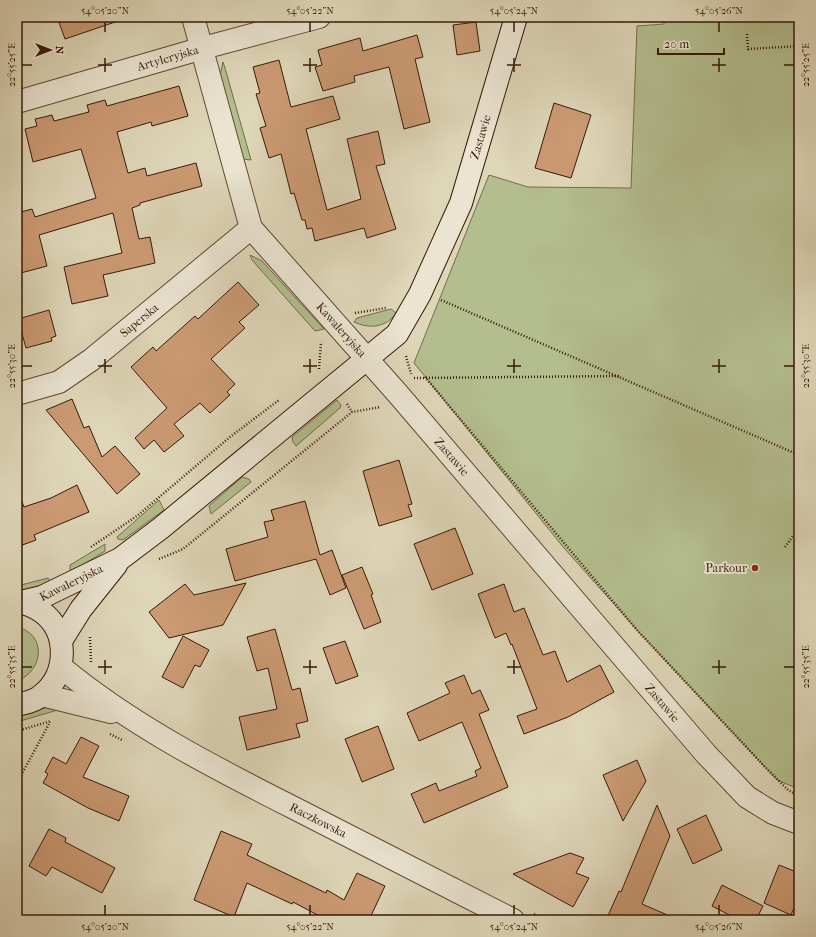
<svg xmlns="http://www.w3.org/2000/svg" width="816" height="937" viewBox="0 0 816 937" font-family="'IM FELL French Canon',serif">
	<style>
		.green { fill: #b3bd8e; stroke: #756c4a }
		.building { fill: #cb9a73; stroke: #371a07 }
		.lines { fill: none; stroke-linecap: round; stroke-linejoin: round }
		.street-casing { stroke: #614933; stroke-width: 24 }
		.secondary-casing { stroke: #371a07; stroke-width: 24 }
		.path { stroke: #371a07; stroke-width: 2.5; stroke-dasharray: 1 2; stroke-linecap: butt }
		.street { stroke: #eae4d1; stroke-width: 22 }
		.secondary { stroke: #eae4d1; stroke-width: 22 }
		.ticks { fill: none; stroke: #371a07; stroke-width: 1.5 }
		.poi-dot { fill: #8f2418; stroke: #eae4d1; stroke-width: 1.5 }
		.labels { text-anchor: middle; stroke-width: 4; stroke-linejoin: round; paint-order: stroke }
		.street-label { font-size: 12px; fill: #371a07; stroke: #eae4d1 }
		.poi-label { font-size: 12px; fill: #371a07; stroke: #eae4d1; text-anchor: end }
		.neatline { fill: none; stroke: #371a07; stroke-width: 1.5 }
		.ticks-label { font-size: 10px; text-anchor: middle; fill: #371a07 }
	</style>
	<rect width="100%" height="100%" fill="#ded6b8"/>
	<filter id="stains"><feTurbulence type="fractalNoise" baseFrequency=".005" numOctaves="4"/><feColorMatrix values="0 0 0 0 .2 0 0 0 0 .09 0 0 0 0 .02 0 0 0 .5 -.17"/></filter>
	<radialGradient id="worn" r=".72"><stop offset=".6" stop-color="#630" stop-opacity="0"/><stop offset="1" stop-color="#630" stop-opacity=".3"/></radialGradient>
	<path class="green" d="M664,17H799V789L777,780L637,630L564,548L414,363L489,175L528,187L631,188L637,26L664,24Z
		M223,62L225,68L251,160L242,159L220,75Z
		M250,255L262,261L324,329L315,331L252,260Z
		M391,309L396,313C386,328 369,329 354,322L357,318Z
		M337,400L341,405L340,408L296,446L293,442L292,437Z
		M242,477L249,479L251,482L211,514L209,506Z
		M159,500L164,510L123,540L118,539L117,537Z
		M105,544V551L73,571H70V565Z
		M48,578L53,585L36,592L17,591V586Z
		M17,627C47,634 44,671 17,681Z
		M50,707L61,709L17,722V714Z"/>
	<path class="building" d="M57,17H120L121,20L65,39Z
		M476,22L480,51L457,55L453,25Z
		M417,35L423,57L415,59L430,122L404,129L389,67L354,76L355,82L323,91L315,67L322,65L318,50L360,38L363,51Z
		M279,60L291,107L333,96L340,119L306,129L327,210L361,199L347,139L378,131L385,164L376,166L396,229L367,238L364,228L315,241L312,228L307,229L305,220H302L294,193L291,194L281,154L269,158L260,128L266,126L256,94L260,93L253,67Z
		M179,86L188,116L152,126L151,122L117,132L128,173L145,168L147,176L196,163L202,186L140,203V205L132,208L139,239L150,237L155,263L103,275L108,296L72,304L64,267L122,253L113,213L39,235L47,266L17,274V213L32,209L35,217L96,198L81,149L33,162L25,129L37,126L35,119L44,117L52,115L54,121L89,112L87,105L105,100L107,106Z
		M554,103L591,115L571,178L535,168Z
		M238,282L259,305L239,322L245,328L211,359L235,384L227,392L230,395L210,413L200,403L174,424L184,436L164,452L154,440L144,449L135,438L167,408L131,367L153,347L156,351L195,316L198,319Z
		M49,310L56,336L51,338L52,341L26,348L18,319Z
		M72,399L84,428L89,426L102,457L115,446L140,474L117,494L46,410Z
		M399,460L412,504L408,505L412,516L379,526L363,471Z
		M77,485L89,512L34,535L36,540L17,547V494H19L24,507L51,498Z
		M305,501L320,555L332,550L346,588L330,595L316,559L235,581L226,549L268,537L264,522L274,520L271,510Z
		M455,528L473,574L432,590L414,544Z
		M362,567L373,594L371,595L381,622L364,629L342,575Z
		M246,583L223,625L169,638L149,612L185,584L194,595Z
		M504,584L514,612L524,608L543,655L555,651L567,682L600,665L614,692L568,717L524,734L517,716L537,709L512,644L511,645L506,633L495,638L478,594Z
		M275,629L292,690L300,688L308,721L296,724L300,737L247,750L239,717L277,709L268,668L257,671L247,637Z
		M183,636L209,650L200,667L195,665L183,688L162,677Z
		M345,641L358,676L336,684L323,648Z
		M464,675L472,694L480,690L489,710L479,714L508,787L424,823L411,794L436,783L439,791L477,776L475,771L481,768L462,722L419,741L407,713L450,693L445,683Z
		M378,726L394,769L362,782L345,739Z
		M81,737L99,746L83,777L129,796L119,821L88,808L43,783L48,774L45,772L53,757L66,764Z
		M637,760L646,781L623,821L603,775Z
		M657,805L670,836L642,904L679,920H606L619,891L621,892Z
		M706,815L722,850L693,864L677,829Z
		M49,829L66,838L65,842L115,868L102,893L52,867L46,876L29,866Z
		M221,831L252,844L247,855L326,893L327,890L344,900L357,873L385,886L369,920H327L293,902L292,904L247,883L234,917L194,900Z
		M570,853L584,858L576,873L589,878L573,907L513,874Z
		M779,865L799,873V897L791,915L764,903Z
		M722,885L763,906L756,920H739L712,906Z"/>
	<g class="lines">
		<g class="street-casing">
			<g id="street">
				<path id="s1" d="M193,17L251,228L398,394L706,754L747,797L773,813L799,823"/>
				<path id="s2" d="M17,102L203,48L319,17"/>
				<path id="s3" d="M17,394L59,382L91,360L251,228"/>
				<path id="s4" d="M61,667C131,725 213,767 294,808C367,845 440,883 513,920"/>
				<path d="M42,695L111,712"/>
			</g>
		</g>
		<g class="secondary-casing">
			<g id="secondary">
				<path d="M17,602C26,603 35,607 42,612C69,632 68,674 42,695C35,701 26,703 17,705"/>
				<path id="s5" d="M21,602L42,597L120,559L161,528L397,334L420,294L461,203L516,17"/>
				<path d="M61,641L81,609L116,565"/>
			</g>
		</g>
		<path class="path" d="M747,34L748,49L799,46
			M441,300L799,455
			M355,313L386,308
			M406,356L411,374
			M319,369L321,342
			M425,377L637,630L765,767L788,790L799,796
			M414,378L619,376
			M347,404L352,412
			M91,547L137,516L230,437L279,400
			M785,547L799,528
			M159,559L183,549L352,412L381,407
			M90,637L91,662
			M17,731L51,721
			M110,734L122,740
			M17,783L50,722
			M534,914L546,920"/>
		<use href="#street" class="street"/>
		<use href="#secondary" class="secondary"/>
	</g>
	<path class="ticks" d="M105,22V32M310,22V32M514,22V32M719,22V32M105,58V72M310,58V72M514,58V72M719,58V72M22,65H32M98,65H112M303,65H317M507,65H521M712,65H726M784,65H794M105,359V373M310,359V373M514,359V373M719,359V373M22,366H32M98,366H112M303,366H317M507,366H521M712,366H726M784,366H794M105,660V674M310,660V674M514,660V674M719,660V674M22,667H32M98,667H112M303,667H317M507,667H521M712,667H726M784,667H794M105,905V915M310,905V915M514,905V915M719,905V915"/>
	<circle class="poi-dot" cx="755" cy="568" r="4"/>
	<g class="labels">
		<g class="street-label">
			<text dy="4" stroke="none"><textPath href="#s2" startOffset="157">Artyleryjska</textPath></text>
			<text dy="4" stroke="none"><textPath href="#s5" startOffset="680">Zastawie</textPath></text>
			<text dy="4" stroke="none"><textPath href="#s3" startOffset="145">Saperska</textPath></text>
			<text dy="4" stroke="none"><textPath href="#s1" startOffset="355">Kawaleryjska</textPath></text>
			<text dy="4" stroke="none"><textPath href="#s1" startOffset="523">Zastawie</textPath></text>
			<text dy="4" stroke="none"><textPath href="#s5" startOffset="54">Kawaleryjska</textPath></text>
			<text dy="4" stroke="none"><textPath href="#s1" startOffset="847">Zastawie</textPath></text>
			<text dy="4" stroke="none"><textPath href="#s4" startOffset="300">Raczkowska</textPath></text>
		</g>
		<g class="poi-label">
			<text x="747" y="572">Parkour</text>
		</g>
	</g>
	<rect width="816" height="937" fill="none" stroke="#ded6b8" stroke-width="44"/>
	<g transform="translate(50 50) rotate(90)" stroke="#eae4d1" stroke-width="3" paint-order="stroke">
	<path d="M0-3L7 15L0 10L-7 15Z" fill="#371a07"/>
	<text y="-6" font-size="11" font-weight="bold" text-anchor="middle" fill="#371a07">N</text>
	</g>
	<path d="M658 48v6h66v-6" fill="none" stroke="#371a07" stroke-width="2"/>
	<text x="664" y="48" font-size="12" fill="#371a07" stroke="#eae4d1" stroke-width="3" paint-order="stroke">20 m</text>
	<rect x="22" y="22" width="772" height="893" class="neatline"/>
	<g class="ticks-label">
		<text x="105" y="14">54°05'20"N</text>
		<text x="310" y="14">54°05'22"N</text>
		<text x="514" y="14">54°05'24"N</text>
		<text x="719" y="14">54°05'26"N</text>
		<text transform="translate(805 65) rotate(-90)" y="4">22°55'25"E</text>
		<text transform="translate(11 65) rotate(-90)" y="4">22°55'25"E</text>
		<text transform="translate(805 366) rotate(-90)" y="4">22°55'30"E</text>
		<text transform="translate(11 366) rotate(-90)" y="4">22°55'30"E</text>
		<text transform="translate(805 667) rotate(-90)" y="4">22°55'35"E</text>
		<text transform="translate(11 667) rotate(-90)" y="4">22°55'35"E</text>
		<text x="105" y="930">54°05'20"N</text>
		<text x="310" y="930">54°05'22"N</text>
		<text x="514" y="930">54°05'24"N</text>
		<text x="719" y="930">54°05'26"N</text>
	</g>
	<rect width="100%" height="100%" filter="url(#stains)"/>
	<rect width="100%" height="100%" fill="url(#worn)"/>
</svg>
